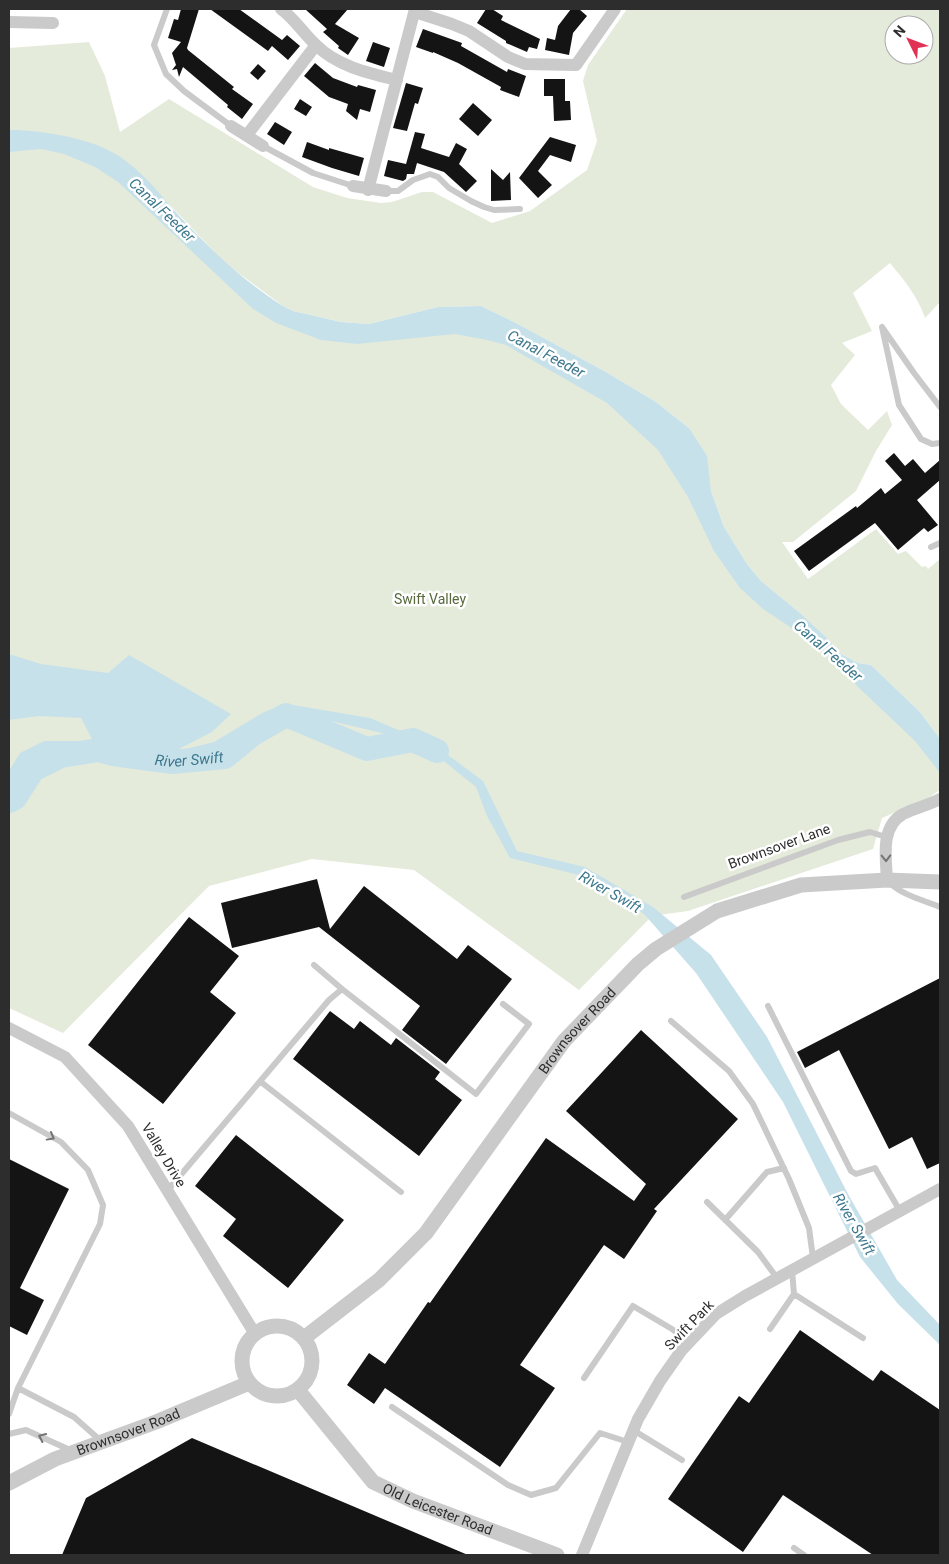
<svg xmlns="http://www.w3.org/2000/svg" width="949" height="1564" viewBox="0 0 949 1564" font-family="Roboto,sans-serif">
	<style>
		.green { fill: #e5ebdb; fill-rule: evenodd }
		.water { fill: #c7e1ea }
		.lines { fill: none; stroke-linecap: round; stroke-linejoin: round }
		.river { stroke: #c7e1ea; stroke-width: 24 }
		.building { fill: #141414 }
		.service { stroke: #cacaca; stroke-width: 6 }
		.minor { stroke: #cacaca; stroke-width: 12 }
		.tertiary { stroke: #cacaca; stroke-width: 15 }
		.oneway { stroke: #747474 }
		.labels { text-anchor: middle; stroke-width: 5; stroke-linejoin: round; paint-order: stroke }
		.park-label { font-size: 14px; fill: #56683c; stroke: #fff }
		.street-label { font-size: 14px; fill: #2d2d2d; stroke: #fff }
		.water-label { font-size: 15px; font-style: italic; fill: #3d788d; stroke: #fff }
	</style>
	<rect width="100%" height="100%" fill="#fff"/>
	<path class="green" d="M627,9H940V302L925,318C918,297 904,280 890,263L853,293L872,331L842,343L855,355L831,385L841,404L868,430L887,411L892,425L876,451L856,491L793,542H782L808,579L876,529L898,554L906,551L922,567L926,566L928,569L940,559V739L920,712L871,665L858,663L841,654L800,613L761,581L747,564L724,527L711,491L708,477L689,428L656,402L606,372L518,324L481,306L438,307L369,324L341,322L293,311L283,306L225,263L135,168L231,277L307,325L474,323L648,417L739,567L827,647L940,766V790L928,798L882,818L873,849L688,911L652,916L579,990L414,870L312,859L209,886L63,1033L9,1008V48L89,42L105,76L120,132L169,99L313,187L347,198L381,203L392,202L422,192H433L492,223L530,211L587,170L597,141L583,81L588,65ZM894,25H924V55H894Z"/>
	<path class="water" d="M9,130C36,129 88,138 112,152C143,169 164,200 188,225C217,256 248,284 283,306L293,311L341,322L369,324L438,307L481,306L518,324L606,372L656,402L689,428L707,456L711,491L724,527L747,564L761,581L800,613L831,642L834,648L841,654L858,663L871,665L920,712L940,739V773L915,741L857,686L834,660L814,643L763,609L740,588L714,551L688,497L658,450L607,403L506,345L487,340L455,334L357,344L321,340L276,323L253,309L118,182L95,167L64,154L41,149L9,152Z
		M9,654L41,664L108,673L129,655L231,714L212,732L179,749L182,750L214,742L264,712L287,704L370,718L436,746L483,781L517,851L585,867L653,907L711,955L767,1037L848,1194L897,1280L940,1325V1345L898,1304L860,1257L783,1102L696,973L644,914L579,875L510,858L487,816L476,787L440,758L403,738L293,712L278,717L218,752L178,759L116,749L113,754L98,750L95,745L50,749L27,762L9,788V771L20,753L44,741H93L81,718L39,716L9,720Z"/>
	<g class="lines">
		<path class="river" id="s1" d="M9,801L15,798L33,770L61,756L98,750L113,754L172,762L225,757L253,734L286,715L367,749L413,740L437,751"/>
	</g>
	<path class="building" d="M181,9H199L187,48L188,50L234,87L232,89L253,104L242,119L227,107L228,105L183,67L179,77L177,69L172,70L176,65L172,53L181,42L168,38L174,19L178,20Z
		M210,9H239L282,40L287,35L300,46L288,60L272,46L268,51Z
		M305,9H348L335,24L359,38L348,55L338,48L339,46L323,32L327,29Z
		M486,9H492L503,16L501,20L540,39L537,49L529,47L527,52L506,43V41L477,23Z
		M571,9H579L587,16L573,33L569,55L545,50L547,38L555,40L558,26Z
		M423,29L462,43L461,46L507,72L508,69L526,76L519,97L500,90L501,87L458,63L433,52V53L416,47Z
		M373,42L390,48L384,67L366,61Z
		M315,63L333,78L357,87L358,85L376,90L370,112L360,109L357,120L346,111L348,104L329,97L304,76Z
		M258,64L266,71L258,80L250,73Z
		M544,79H565V101H570L571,120L554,121L553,96H544Z
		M406,83L423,88L418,104L415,103L407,131L393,128Z
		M300,99L312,107L306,116L294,109Z
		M473,103L492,120L478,136L459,119Z
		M275,122L292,132L284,145L267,134Z
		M415,132L425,134L421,148L449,157L456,143L467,149L459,164L477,181L466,192L444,172L417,163L414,174H407L406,179L403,181L384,176L388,160L406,164Z
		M550,137L576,145L571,162L550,155L538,171L552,185L538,198L519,178Z
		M307,142L329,150V148L364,158L359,176L332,168L302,157Z
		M491,169L503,180L510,172L511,200L491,201Z
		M894,453L905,466L913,459L925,473L940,460V480L917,500L938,525L928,532L924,528L898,550L875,523L809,571L794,551L856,506L857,508L881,488L885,494L902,480L885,461Z
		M317,879L330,929L364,886L457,959L468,945L512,979L446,1064L402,1030L420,1006L319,927L232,948L221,903Z
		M189,917L239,956L210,992L236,1013L163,1104L88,1045Z
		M940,978V1163L927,1169L912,1137L889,1149L839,1050L805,1068L797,1052Z
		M330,1011L354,1029L360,1021L391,1045L396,1038L440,1072L435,1079L462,1100L419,1156L293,1059Z
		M641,1030L738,1119L654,1209L657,1211L624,1259L604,1245L520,1365L555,1388L500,1467L385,1388L374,1404L347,1385L369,1353L385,1364L428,1302L430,1303L546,1138L634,1201L646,1184L566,1111Z
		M236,1135L344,1220L288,1288L223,1236L236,1219L195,1186Z
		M9,1159L69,1189L20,1288L44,1300L27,1335L9,1326Z
		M800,1330L873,1381L881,1370L940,1410V1555H873L783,1495L743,1552L668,1499L739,1396L749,1403Z
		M192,1438L468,1555H62L86,1498Z"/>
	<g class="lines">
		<path class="service" d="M167,9L154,45L166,74L184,91L231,126
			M263,146L313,173L353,186
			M386,191H398L413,180L430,174L438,177L449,188L471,201L484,207L494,210L520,209
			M940,407L914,373L882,327L899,405L921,439L932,444L940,443
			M931,547L940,543
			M890,883C904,896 923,900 940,907
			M684,897L838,840L870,832L886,837
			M314,965L342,989
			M768,1006L851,1171L856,1174L875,1168L900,1211
			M671,1021L729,1071L753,1104L789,1179L809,1228L813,1258
			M261,1082L401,1192
			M9,1113L61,1142L88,1170L103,1205L100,1224L18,1388L9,1414
			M167,1191L329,1000L342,989L476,1094L529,1024L503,1004
			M707,1202L758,1252L777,1278
			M725,1220L767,1172L784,1168
			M792,1270L794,1294L863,1338
			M770,1329L794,1294
			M584,1378L633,1306L672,1329L689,1343
			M18,1388L74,1417L101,1441
			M392,1407L508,1485L531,1495L556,1488L600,1433L628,1442
			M633,1430L682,1460
			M9,1434L26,1430L70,1450
			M794,1548L804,1555"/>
		<path class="minor" d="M281,9C294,18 304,34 316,45C337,66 368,73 397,80
			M415,12L452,24L469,31L508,57L525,64L576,65L615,9
			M9,22L53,23
			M231,126L263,146
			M247,135L316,45
			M353,186L386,191
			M368,190L415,9
			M887,880C886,858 880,827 903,814C915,808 929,805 940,799
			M9,1028L65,1057L128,1126L255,1334
			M582,1555L638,1419L660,1381L681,1351L716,1314L745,1296L940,1189"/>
		<g class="tertiary">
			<circle cx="277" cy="1361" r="35"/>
			<path id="s2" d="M304,1338L379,1280L426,1233L564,1041L638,964L656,949L717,911L801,885L887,880L940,882"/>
			<path id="s3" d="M298,1390L373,1482L413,1501L557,1555"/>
			<path id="s4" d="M9,1483L55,1459L156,1422L249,1383"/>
		</g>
	</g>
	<defs><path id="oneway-chevron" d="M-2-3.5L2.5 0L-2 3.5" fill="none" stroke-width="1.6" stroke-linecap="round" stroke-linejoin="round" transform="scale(1.25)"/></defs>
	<g class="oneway">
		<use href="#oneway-chevron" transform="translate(886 858) rotate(89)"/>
		<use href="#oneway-chevron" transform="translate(51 1137) rotate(29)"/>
		<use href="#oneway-chevron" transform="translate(42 1437) rotate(-155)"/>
	</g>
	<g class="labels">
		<g class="park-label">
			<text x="430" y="604">Swift Valley</text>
		</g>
		<g class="street-label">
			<text transform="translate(779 846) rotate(-20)" y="5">Brownsover Lane</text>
			<text dy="5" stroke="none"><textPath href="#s2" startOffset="414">Brownsover Road</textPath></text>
			<text transform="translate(164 1155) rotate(59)" y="5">Valley Drive</text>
			<text transform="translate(689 1325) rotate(-46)" y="5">Swift Park</text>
			<text dy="5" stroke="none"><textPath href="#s4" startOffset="130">Brownsover Road</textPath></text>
			<text dy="5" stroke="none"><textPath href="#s3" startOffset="189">Old Leicester Road</textPath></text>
		</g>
		<g class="water-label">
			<text transform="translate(162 210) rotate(44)" y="5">Canal Feeder</text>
			<text transform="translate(546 354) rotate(28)" y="5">Canal Feeder</text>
			<text transform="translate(828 651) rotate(41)" y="5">Canal Feeder</text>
			<text dy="5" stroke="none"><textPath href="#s1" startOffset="201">River Swift</textPath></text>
			<text transform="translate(610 892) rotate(30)" y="5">River Swift</text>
			<text transform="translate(854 1224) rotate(60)" y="5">River Swift</text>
		</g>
	</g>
	<rect width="949" height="1564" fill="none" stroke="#2d2d2d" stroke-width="20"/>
	<g transform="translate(909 40) rotate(312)"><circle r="24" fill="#ffffff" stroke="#ababab"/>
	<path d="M0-4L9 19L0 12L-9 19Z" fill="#e13255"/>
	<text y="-8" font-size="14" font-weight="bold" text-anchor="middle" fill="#2d2d2d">N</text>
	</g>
</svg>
